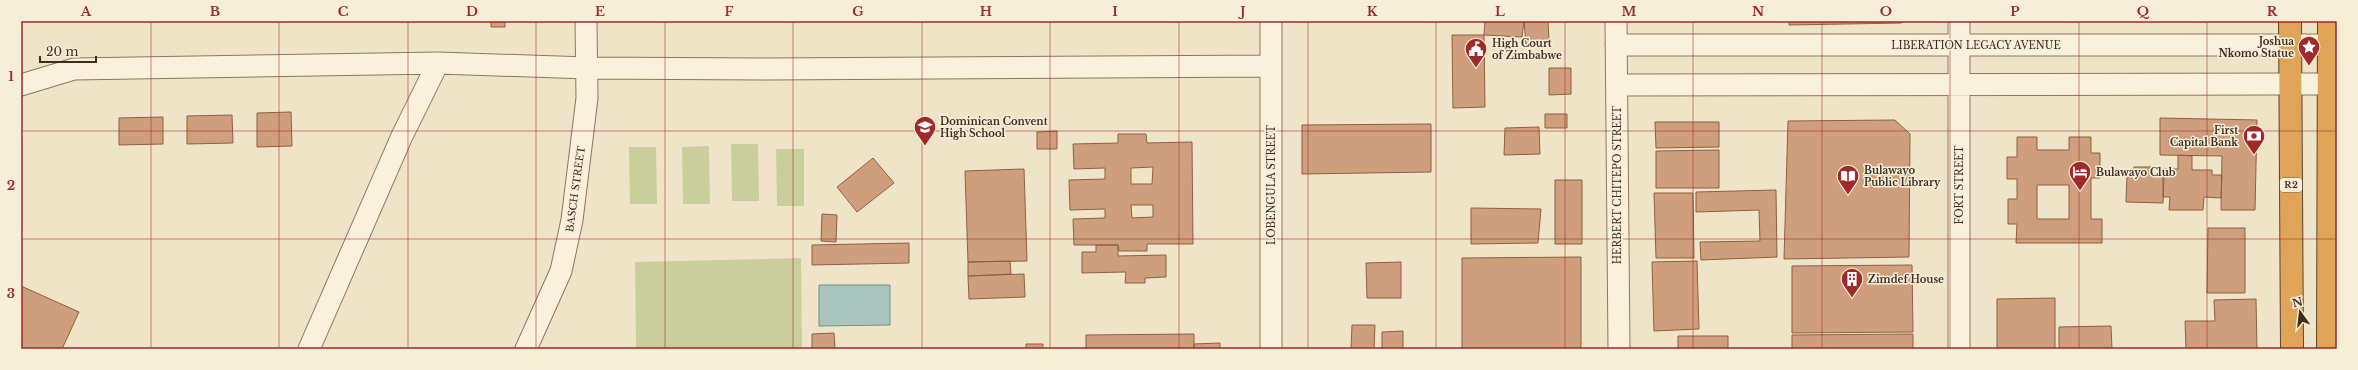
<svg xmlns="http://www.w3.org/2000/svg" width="2358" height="370" viewBox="0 0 2358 370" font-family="'Libre Baskerville',serif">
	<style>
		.green { fill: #c9cf9b }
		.water { fill: #a9c4bc; stroke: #6f938a }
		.building { fill: #cf9f7d; stroke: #8d5f41; fill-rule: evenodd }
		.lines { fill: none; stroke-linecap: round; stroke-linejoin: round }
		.minor-casing { stroke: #8d765c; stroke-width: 23 }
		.highway-casing { stroke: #5b4430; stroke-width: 24 }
		.minor { stroke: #faf1dc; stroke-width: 21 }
		.highway { stroke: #e0a458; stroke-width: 22 }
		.grid { fill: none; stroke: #9e2a2b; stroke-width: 1; stroke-opacity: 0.55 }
		.labels { text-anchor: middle; stroke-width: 3; stroke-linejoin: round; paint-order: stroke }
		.shield { fill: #f7eed8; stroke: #756857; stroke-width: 1 }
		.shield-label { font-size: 9px; font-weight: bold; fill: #3d2e20 }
		.poi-label { font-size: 10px; font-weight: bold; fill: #3d2e20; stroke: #f7eed8; text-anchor: start }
		.street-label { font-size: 10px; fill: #3d2e20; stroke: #f7eed8 }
		.neatline { fill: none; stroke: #9e2a2b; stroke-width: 1.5 }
		.grid-label { font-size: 13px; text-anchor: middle; font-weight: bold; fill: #9e2a2b }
	</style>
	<rect width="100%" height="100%" fill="#f0e4c8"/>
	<path class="green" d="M731,144H758L759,201H732Z
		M709,146L710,204H683L682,147Z
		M629,147H656L657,204H630Z
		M776,149H804V206H777Z
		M801,258L802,349H636L635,262Z"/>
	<path class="water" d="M819,285H890V325L819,326Z"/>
	<path class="building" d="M491,21H505V27H491Z
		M1485,21H1524L1522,37L1484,35Z
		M1524,21H1548L1549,42L1526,44Z
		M1789,21H1904L1901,23L1789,25Z
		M1452,35H1484L1485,107L1453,108Z
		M1549,68H1571V94L1549,95Z
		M291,112L292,146L257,147V113Z
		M1545,114H1567V128H1545Z
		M232,115L233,143L187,144V116Z
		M163,117V144L119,145V118Z
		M2160,118L2257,120L2255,210H2221L2222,156L2160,155Z
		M1895,120L1910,134L1909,257L1784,259L1788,121Z
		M1655,122H1719V147L1656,148Z
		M1431,124V172L1302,174V125Z
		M1539,127L1540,154L1504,155L1505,128Z
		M1057,131V149H1037V132Z
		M1118,134H1146L1147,143L1192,142L1193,244H1147V251H1119L1118,245H1074L1073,219L1105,218V209L1070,210L1069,180L1105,179V168L1074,169L1073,144L1118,143ZM1153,167L1152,184H1131V168ZM1131,205H1153V217L1132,218Z
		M2017,137H2037V150H2069V137H2091V153H2100V178H2091V219H2102V243H2016L2017,224H2008V199H2017V179H2007V157H2017ZM2037,185H2069V219H2037Z
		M1719,150V188H1656V151Z
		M2178,155L2192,156V170H2212V175H2222L2221,198L2204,197L2203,210H2169L2170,197H2163V169H2178Z
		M873,158L894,183L857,212L837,187Z
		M2134,167H2151L2150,174L2164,175L2163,203L2126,202L2127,174H2134Z
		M1024,169L1027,261L968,262L965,171Z
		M1555,180H1582V244H1555Z
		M1776,190L1777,257L1701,260L1700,242L1760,241L1759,210L1696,212V192Z
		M1654,193H1693L1694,258H1656Z
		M1471,208L1541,209L1538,243L1471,244Z
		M822,214L837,215L836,242L821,241Z
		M2208,228H2245V293H2207Z
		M909,243V263L812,265V245Z
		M1096,245H1118V256L1166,255V277L1145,278V283H1125L1126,272L1082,273V252H1096Z
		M1581,257V349H1462V258Z
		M1010,261L1011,274L968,276V262Z
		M1697,261L1699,329L1654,331L1652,262Z
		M1401,262V298H1367L1366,263Z
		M1912,265L1913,332L1792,333V266Z
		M1024,274L1025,297L969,299L968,276Z
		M21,286L79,312L62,349H21Z
		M2055,298V349H1997V299Z
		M2256,299L2257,349H2186L2185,321H2215L2214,300Z
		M1352,325H1375L1374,349H1351Z
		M2111,326L2112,349H2059V327Z
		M1403,331V349H1382V332Z
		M834,333L835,349H812V334Z
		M1194,334V349H1086V335Z
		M1913,334V349H1792V335Z
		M1678,336H1728V349H1678Z
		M1220,343V349H1194V344Z
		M1026,344H1043V349H1026Z"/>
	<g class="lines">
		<g class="minor-casing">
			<path id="minor" d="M1616,21L1619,349
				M1616,45H2337
				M21,85L74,69L438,63L587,68L768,69L1271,66
				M1617,85L2337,84
				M309,349L402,136L438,63
				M526,349L561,271L572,220L587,98L586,21
				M1271,349V21
				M1959,349V21"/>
		</g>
		<g class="highway-casing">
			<path id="highway" d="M2290,21L2292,349
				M2328,349L2329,21"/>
		</g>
		<use href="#minor" class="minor"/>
		<use href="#highway" class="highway"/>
	</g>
	<path class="grid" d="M151,21V349M279,21V349M408,21V349M536,21V349M665,21V349M793,21V349M922,21V349M1050,21V349M1179,21V349M1308,21V349M1436,21V349M1565,21V349M1693,21V349M1822,21V349M1950,21V349M2079,21V349M2207,21V349M21,131H2337M21,239H2337"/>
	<defs>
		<g id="sight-pin" transform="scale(1.15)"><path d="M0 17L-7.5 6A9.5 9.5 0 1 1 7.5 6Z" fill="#9e2a2b" stroke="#f7eed8"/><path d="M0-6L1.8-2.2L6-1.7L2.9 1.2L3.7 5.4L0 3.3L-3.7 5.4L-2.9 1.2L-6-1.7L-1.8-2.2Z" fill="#fff"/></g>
		<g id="civic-pin" transform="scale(1.15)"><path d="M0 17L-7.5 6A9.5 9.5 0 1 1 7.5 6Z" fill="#9e2a2b" stroke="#f7eed8"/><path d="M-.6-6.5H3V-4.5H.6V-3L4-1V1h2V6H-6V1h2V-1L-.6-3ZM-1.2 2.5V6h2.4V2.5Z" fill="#fff"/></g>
		<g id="school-pin" transform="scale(1.15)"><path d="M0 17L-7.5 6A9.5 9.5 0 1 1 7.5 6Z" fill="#9e2a2b" stroke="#f7eed8"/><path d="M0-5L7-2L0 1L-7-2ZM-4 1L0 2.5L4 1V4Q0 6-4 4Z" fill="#fff"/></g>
		<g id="bank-pin" transform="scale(1.15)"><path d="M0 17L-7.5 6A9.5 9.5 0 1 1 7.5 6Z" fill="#9e2a2b" stroke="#f7eed8"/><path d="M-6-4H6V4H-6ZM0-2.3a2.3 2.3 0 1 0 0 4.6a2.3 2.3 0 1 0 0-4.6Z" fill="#fff"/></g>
		<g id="hotel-pin" transform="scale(1.15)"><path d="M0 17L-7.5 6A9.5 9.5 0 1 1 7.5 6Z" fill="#9e2a2b" stroke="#f7eed8"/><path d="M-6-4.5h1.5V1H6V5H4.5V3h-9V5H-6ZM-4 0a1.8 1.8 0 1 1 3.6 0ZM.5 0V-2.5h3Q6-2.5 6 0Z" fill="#fff"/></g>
		<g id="library-pin" transform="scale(1.15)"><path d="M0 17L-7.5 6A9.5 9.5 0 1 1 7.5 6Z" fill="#9e2a2b" stroke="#f7eed8"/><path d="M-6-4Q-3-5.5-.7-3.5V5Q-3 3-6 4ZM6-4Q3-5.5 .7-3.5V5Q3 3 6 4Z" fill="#fff"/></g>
		<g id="building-pin" transform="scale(1.15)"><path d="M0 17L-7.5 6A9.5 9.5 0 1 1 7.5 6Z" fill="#9e2a2b" stroke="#f7eed8"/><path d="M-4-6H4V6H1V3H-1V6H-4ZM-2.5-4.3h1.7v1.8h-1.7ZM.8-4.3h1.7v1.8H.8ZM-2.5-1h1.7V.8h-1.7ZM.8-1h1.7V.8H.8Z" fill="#fff"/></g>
	</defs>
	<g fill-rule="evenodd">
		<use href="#sight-pin" x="2309" y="47"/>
		<use href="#civic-pin" x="1476" y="49"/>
		<use href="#school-pin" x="925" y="127"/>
		<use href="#bank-pin" x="2254" y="136"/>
		<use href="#hotel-pin" x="2080" y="172"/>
		<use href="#library-pin" x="1848" y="176"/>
		<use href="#building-pin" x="1852" y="279"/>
	</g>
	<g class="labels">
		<rect class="shield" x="2280" y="178" width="22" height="14" rx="3"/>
		<g class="shield-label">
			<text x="2291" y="188">R2</text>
		</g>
		<g class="poi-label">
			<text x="2294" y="45" text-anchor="end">Joshua<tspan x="2294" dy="12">Nkomo Statue</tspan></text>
			<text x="1492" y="47">High Court<tspan x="1492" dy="12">of Zimbabwe</tspan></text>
			<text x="940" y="125">Dominican Convent<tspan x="940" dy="12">High School</tspan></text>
			<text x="2238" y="134" text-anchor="end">First<tspan x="2238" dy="12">Capital Bank</tspan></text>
			<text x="1864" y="174">Bulawayo<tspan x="1864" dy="12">Public Library</tspan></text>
			<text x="2096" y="176">Bulawayo Club</text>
			<text x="1868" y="283">Zimdef House</text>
		</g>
		<g class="street-label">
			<text x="1976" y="49">LIBERATION LEGACY AVENUE</text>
			<text transform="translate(1271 185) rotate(-90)" y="4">LOBENGULA STREET</text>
			<text transform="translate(1617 185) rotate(-90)" y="4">HERBERT CHITEPO STREET</text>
			<text transform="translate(1959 185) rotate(-90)" y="4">FORT STREET</text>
			<text transform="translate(575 189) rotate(-82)" y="4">BASCH STREET</text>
		</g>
	</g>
	<rect width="2358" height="370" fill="none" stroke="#f7eed8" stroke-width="44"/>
	<g transform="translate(2300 312) rotate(345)" stroke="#f7eed8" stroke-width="3" paint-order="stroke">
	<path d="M0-3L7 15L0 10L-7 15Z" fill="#3d2e20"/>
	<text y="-6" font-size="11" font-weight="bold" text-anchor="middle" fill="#3d2e20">N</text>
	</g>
	<path d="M40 56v6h56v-6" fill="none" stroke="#3d2e20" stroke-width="2"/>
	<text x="46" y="56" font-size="12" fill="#3d2e20" stroke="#f7eed8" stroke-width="3" paint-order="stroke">20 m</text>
	<rect x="22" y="22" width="2314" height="326" class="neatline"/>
	<g class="grid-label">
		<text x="86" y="16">A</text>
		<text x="215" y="16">B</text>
		<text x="343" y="16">C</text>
		<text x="472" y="16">D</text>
		<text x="600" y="16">E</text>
		<text x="729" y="16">F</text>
		<text x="858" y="16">G</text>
		<text x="986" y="16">H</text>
		<text x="1115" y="16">I</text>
		<text x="1243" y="16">J</text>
		<text x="1372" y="16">K</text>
		<text x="1500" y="16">L</text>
		<text x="1629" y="16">M</text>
		<text x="1758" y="16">N</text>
		<text x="1886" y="16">O</text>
		<text x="2015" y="16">P</text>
		<text x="2143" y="16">Q</text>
		<text x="2272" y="16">R</text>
		<text x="11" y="81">1</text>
		<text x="11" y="190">2</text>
		<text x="11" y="298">3</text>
	</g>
</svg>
